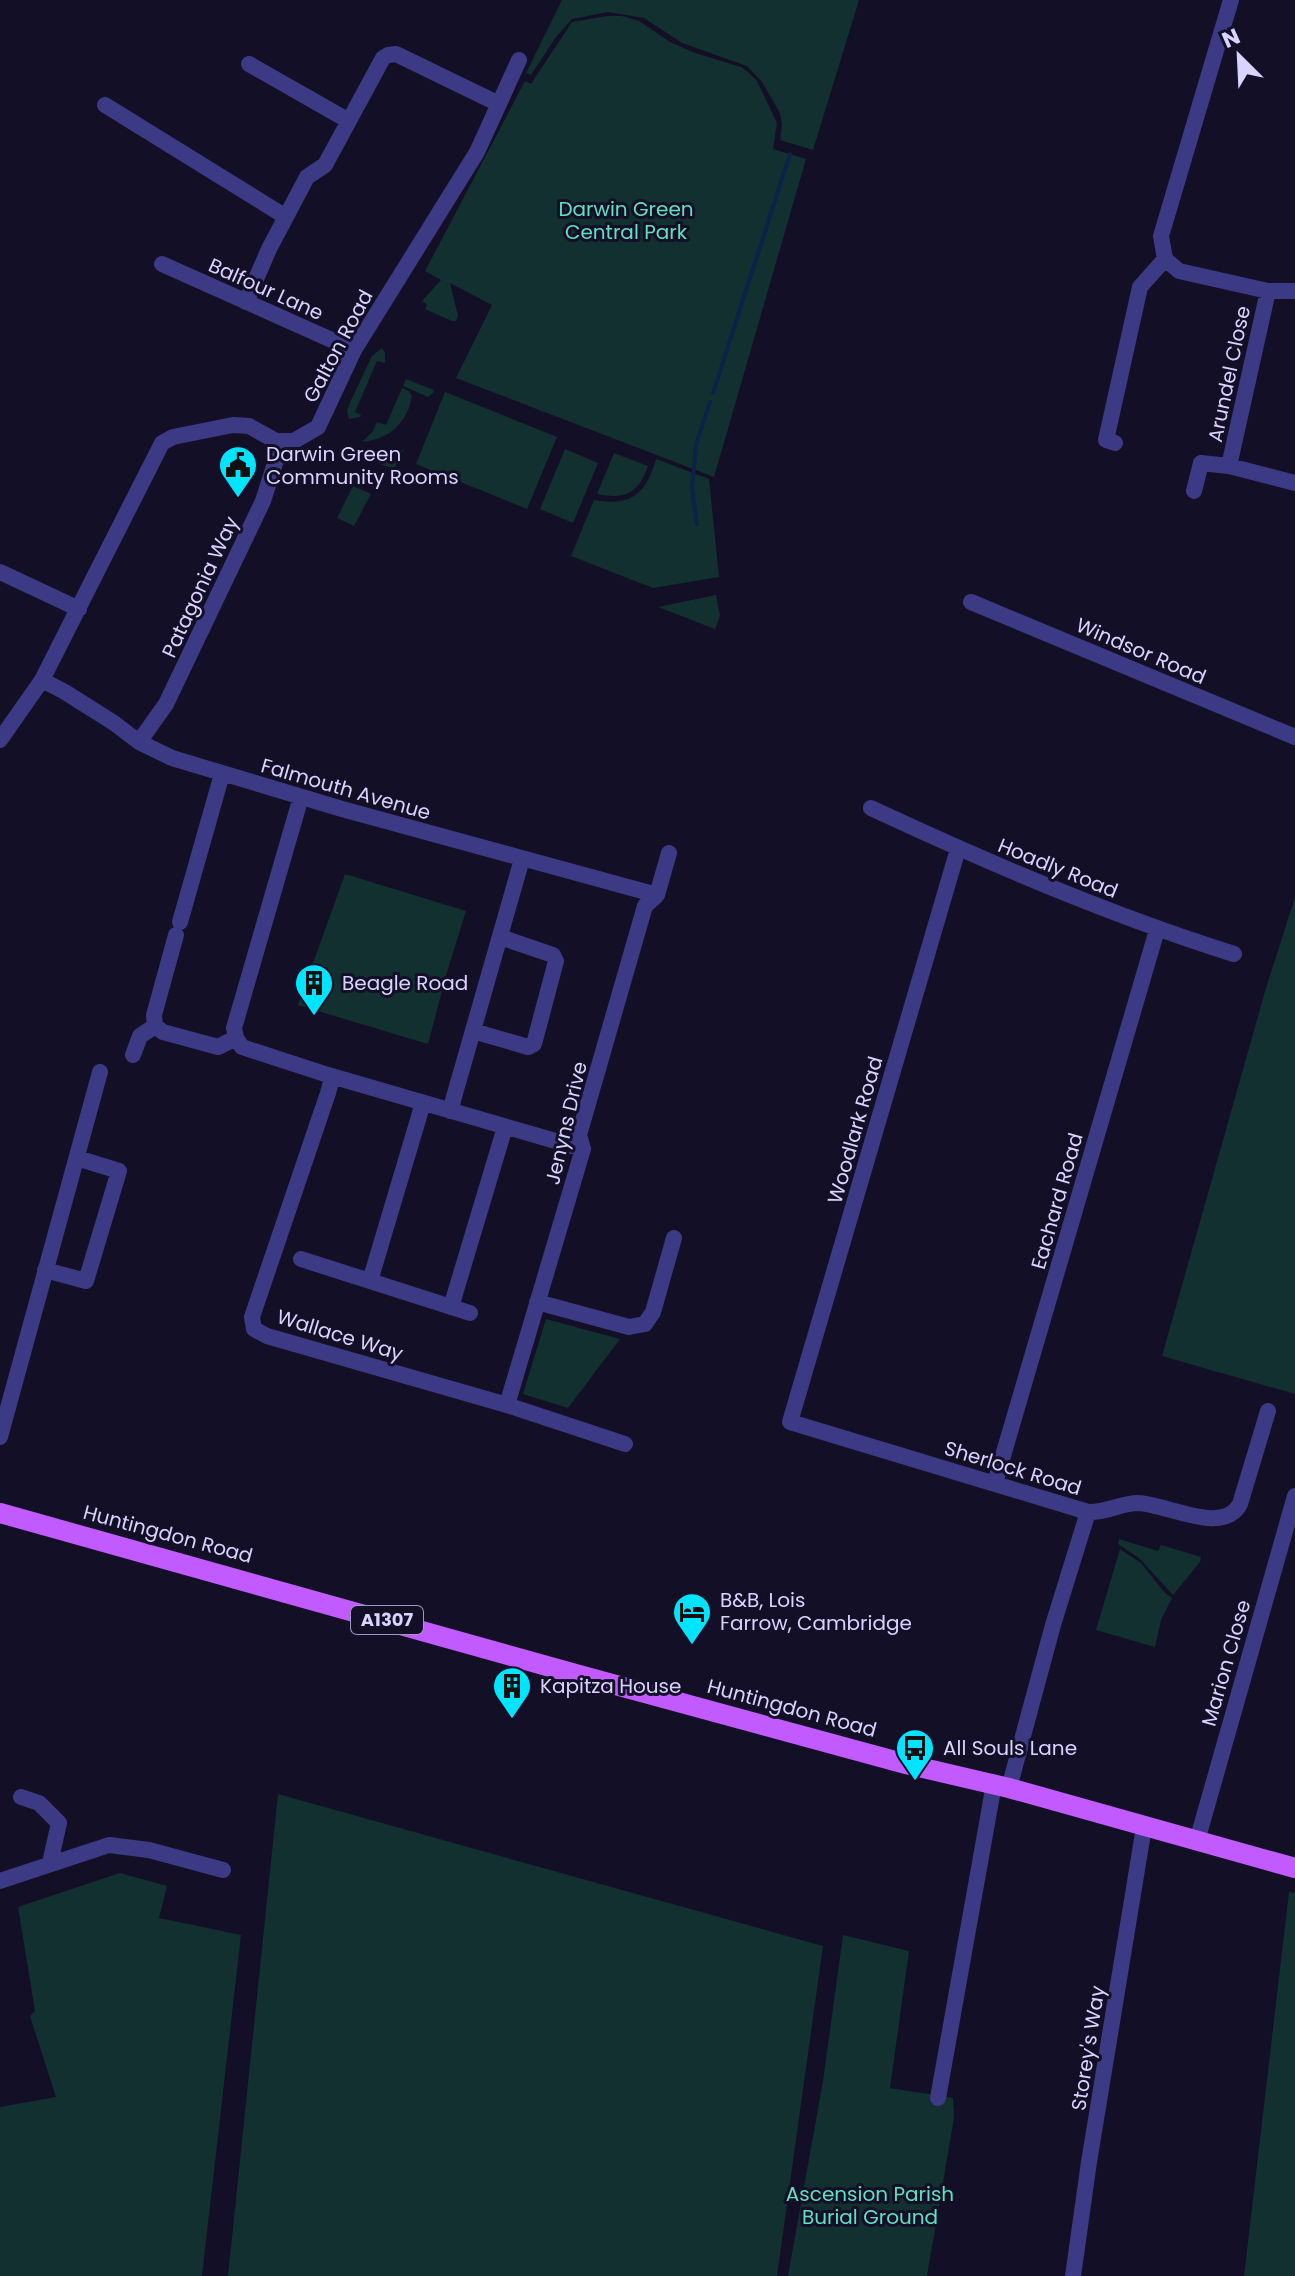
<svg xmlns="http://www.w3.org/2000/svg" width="1295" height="2276" viewBox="0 0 1295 2276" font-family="Poppins,sans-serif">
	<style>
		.green { fill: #12302f }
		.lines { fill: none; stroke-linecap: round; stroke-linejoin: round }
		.stream { stroke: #0c2248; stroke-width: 4 }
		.minor { stroke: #3d3a85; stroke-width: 16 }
		.primary { stroke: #c25bff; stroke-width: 20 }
		.labels { text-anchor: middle; stroke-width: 6; stroke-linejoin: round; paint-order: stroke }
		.shield { fill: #130f26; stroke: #9e99be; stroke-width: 2 }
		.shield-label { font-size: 18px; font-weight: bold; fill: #d9d4ff }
		.park-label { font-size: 20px; fill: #5fe0c0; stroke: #130f26 }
		.street-label { font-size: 20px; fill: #d9d4ff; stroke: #130f26 }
		.poi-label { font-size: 20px; fill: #d9d4ff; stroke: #130f26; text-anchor: start }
	</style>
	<rect width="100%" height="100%" fill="#130f26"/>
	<path class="green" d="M562,0H859L813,150L780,140L782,125L780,113L762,82L747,66L682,43L644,18L608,12L572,19L556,37L531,75L526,73Z
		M607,16H622L639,21L670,42L695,53L741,67L748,72L757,81L777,123L773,149L806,159L714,477L456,378L492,305L450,283L458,316L456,321H452L425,309L427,304L422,301L441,280L425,271L525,81L531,84L572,22Z
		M382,348L385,353V363L377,361L355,412L361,415L360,417L349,419L347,411L352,398L372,356Z
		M406,379L434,390L433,393L428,397L403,386Z
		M402,388L409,391L412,396C407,424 389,439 362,442L373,431L377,422L386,425Z
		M445,392L557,437L527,509L416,464Z
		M404,449L394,469L377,463L378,460Z
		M565,449L598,463L573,523L540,509Z
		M614,453L648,466C639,493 625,500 597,494Z
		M656,459L709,479L719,577L653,588L571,556L594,500C631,507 646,494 656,459Z
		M353,486L371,494L354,526L337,518Z
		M716,595L720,616L715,629L658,607Z
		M345,874L466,911L447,972L428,1044L298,1005Z
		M1295,897V1394L1162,1356L1266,988Z
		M546,1319L620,1339L568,1408L523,1394Z
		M1119,1539L1158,1551L1161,1545L1201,1557L1200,1562L1173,1595L1139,1558L1118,1544Z
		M1120,1549L1141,1563L1165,1593L1172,1598L1161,1620L1155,1647L1096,1630Z
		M278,1794L823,1946L777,2276H228Z
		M120,1873L167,1886L159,1918L241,1935L202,2276H0V2107L56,2097L30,2016L35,2011L18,1907Z
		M1289,1892L1295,1893V2276H1244Z
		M843,1935L909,1951L890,2088L953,2098L954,2118L927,2276H788L823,2081Z"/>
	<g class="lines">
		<path class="stream" d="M713,393L790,154
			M697,525L692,488L696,445L710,402"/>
		<path class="minor" d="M1231,0L1161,236L1165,259L1179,271L1268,291H1295
			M249,64L349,121
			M105,105L286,217
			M162,264L354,350
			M246,302L269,249L307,177L325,165L383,58L388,55L396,54L499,104
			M1115,443L1106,440L1140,287L1165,259
			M1229,466L1268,291
			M1194,491L1201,463L1229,466L1295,483
			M0,572L79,609
			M971,602L1295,737
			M42,680L65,692L114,723L139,742L172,758L342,809L657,895
			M0,740L42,680L162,443L173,437L233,425L249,426L276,441H294L318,427L354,350L477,152L519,60
			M139,742L166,704L263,501L277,457L276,441
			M301,797L234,1028L236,1038L242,1047L328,1075L583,1149
			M871,808C989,863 1110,915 1234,954
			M958,849L790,1422L1088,1512L1053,1625L1009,1788
			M180,922L222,774
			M176,935L154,1015L155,1026L163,1032L218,1047L236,1038
			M473,1031L528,1047L534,1044L556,961L553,955L500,937
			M133,1055L140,1036L155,1026
			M328,1075L331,1082L328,1093L252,1317L254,1329L267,1336L507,1405L625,1444
			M450,1111L522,859
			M301,1259L470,1313
			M45,1270L86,1281L119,1171L77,1158
			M370,1281L423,1103
			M537,1302L629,1327L645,1324L653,1312L674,1238
			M451,1307L505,1127
			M507,1405L583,1149L579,1135L645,906L657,895L669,853
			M0,1437L100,1072
			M995,1483L1157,930
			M1088,1512C1106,1513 1121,1503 1138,1503C1167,1504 1223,1536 1240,1504L1268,1411
			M21,1797L39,1803L59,1823L50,1863
			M1197,1841L1295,1496
			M0,1881L109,1845L149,1850L223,1870
			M938,2098L994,1784
			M1073,2276L1089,2162L1144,1827"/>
		<path class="primary" d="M0,1513L579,1675L906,1764L1009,1788L1295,1868"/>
	</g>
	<defs>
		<g id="civic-pin" transform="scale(2)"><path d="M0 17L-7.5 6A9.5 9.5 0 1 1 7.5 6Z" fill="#00e5ff" stroke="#130f26"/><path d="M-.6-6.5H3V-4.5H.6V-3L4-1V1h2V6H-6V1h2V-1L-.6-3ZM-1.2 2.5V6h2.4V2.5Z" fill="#111"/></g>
		<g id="building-pin" transform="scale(2)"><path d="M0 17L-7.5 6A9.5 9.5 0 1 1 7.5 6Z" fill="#00e5ff" stroke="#130f26"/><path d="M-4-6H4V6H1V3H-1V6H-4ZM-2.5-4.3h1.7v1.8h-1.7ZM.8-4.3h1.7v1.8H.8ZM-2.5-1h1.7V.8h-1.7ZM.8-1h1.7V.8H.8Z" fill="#111"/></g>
		<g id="hotel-pin" transform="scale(2)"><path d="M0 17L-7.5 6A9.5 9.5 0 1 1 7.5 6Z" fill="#00e5ff" stroke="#130f26"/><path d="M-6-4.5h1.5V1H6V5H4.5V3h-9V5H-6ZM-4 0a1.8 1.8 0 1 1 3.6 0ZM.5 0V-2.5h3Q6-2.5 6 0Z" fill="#111"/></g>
		<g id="bus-pin" transform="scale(2)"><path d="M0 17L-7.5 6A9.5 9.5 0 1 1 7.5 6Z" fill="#00e5ff" stroke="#130f26"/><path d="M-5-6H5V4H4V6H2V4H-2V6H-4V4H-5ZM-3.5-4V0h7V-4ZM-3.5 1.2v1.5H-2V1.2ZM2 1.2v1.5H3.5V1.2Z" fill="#111"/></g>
	</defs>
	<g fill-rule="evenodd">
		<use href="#civic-pin" x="238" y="465"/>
		<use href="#building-pin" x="314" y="983"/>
		<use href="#hotel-pin" x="692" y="1612"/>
		<use href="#building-pin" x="512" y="1686"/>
		<use href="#bus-pin" x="915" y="1748"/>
	</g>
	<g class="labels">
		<rect class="shield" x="351" y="1606" width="72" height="28" rx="6"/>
		<g class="shield-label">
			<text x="387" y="1626">A1307</text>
		</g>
		<g class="park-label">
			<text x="626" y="216">Darwin Green<tspan x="626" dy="23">Central Park</tspan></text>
			<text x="870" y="2201">Ascension Parish<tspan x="870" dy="23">Burial Ground</tspan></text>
		</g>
		<g class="street-label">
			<text transform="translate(266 289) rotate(24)" y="7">Balfour Lane</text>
			<text transform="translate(338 346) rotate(-62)" y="7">Galton Road</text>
			<text transform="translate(1229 374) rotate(-78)" y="7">Arundel Close</text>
			<text transform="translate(200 587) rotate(-65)" y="7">Patagonia Way</text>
			<text transform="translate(1141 651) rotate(23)" y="7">Windsor Road</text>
			<text transform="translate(346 789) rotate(16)" y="7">Falmouth Avenue</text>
			<text transform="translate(1058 868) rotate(22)" y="7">Hoadly Road</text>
			<text transform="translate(566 1123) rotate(-77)" y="7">Jenyns Drive</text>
			<text transform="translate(855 1130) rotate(-74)" y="7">Woodlark Road</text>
			<text transform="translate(1057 1201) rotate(-74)" y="7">Eachard Road</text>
			<text transform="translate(340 1335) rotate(17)" y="7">Wallace Way</text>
			<text transform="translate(1013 1468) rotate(17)" y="7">Sherlock Road</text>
			<text transform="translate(168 1534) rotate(15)" y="7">Huntingdon Road</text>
			<text transform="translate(1226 1663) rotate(-74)" y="7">Marion Close</text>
			<text transform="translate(792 1708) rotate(15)" y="7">Huntingdon Road</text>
			<text transform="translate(1088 2048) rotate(-81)" y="7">Storey's Way</text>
		</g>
		<g class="poi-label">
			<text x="266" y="461">Darwin Green<tspan x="266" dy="23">Community Rooms</tspan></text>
			<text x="342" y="990">Beagle Road</text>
			<text x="720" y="1607">B&amp;B, Lois<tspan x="720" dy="23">Farrow, Cambridge</tspan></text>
			<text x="540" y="1693">Kapitza House</text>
			<text x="943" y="1755">All Souls Lane</text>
		</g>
	</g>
	<g transform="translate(1239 56) rotate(336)" stroke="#130f26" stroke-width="6" paint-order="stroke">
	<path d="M0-6L14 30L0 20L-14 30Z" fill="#d9d4ff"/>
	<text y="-12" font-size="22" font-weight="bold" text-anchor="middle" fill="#d9d4ff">N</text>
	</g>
</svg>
